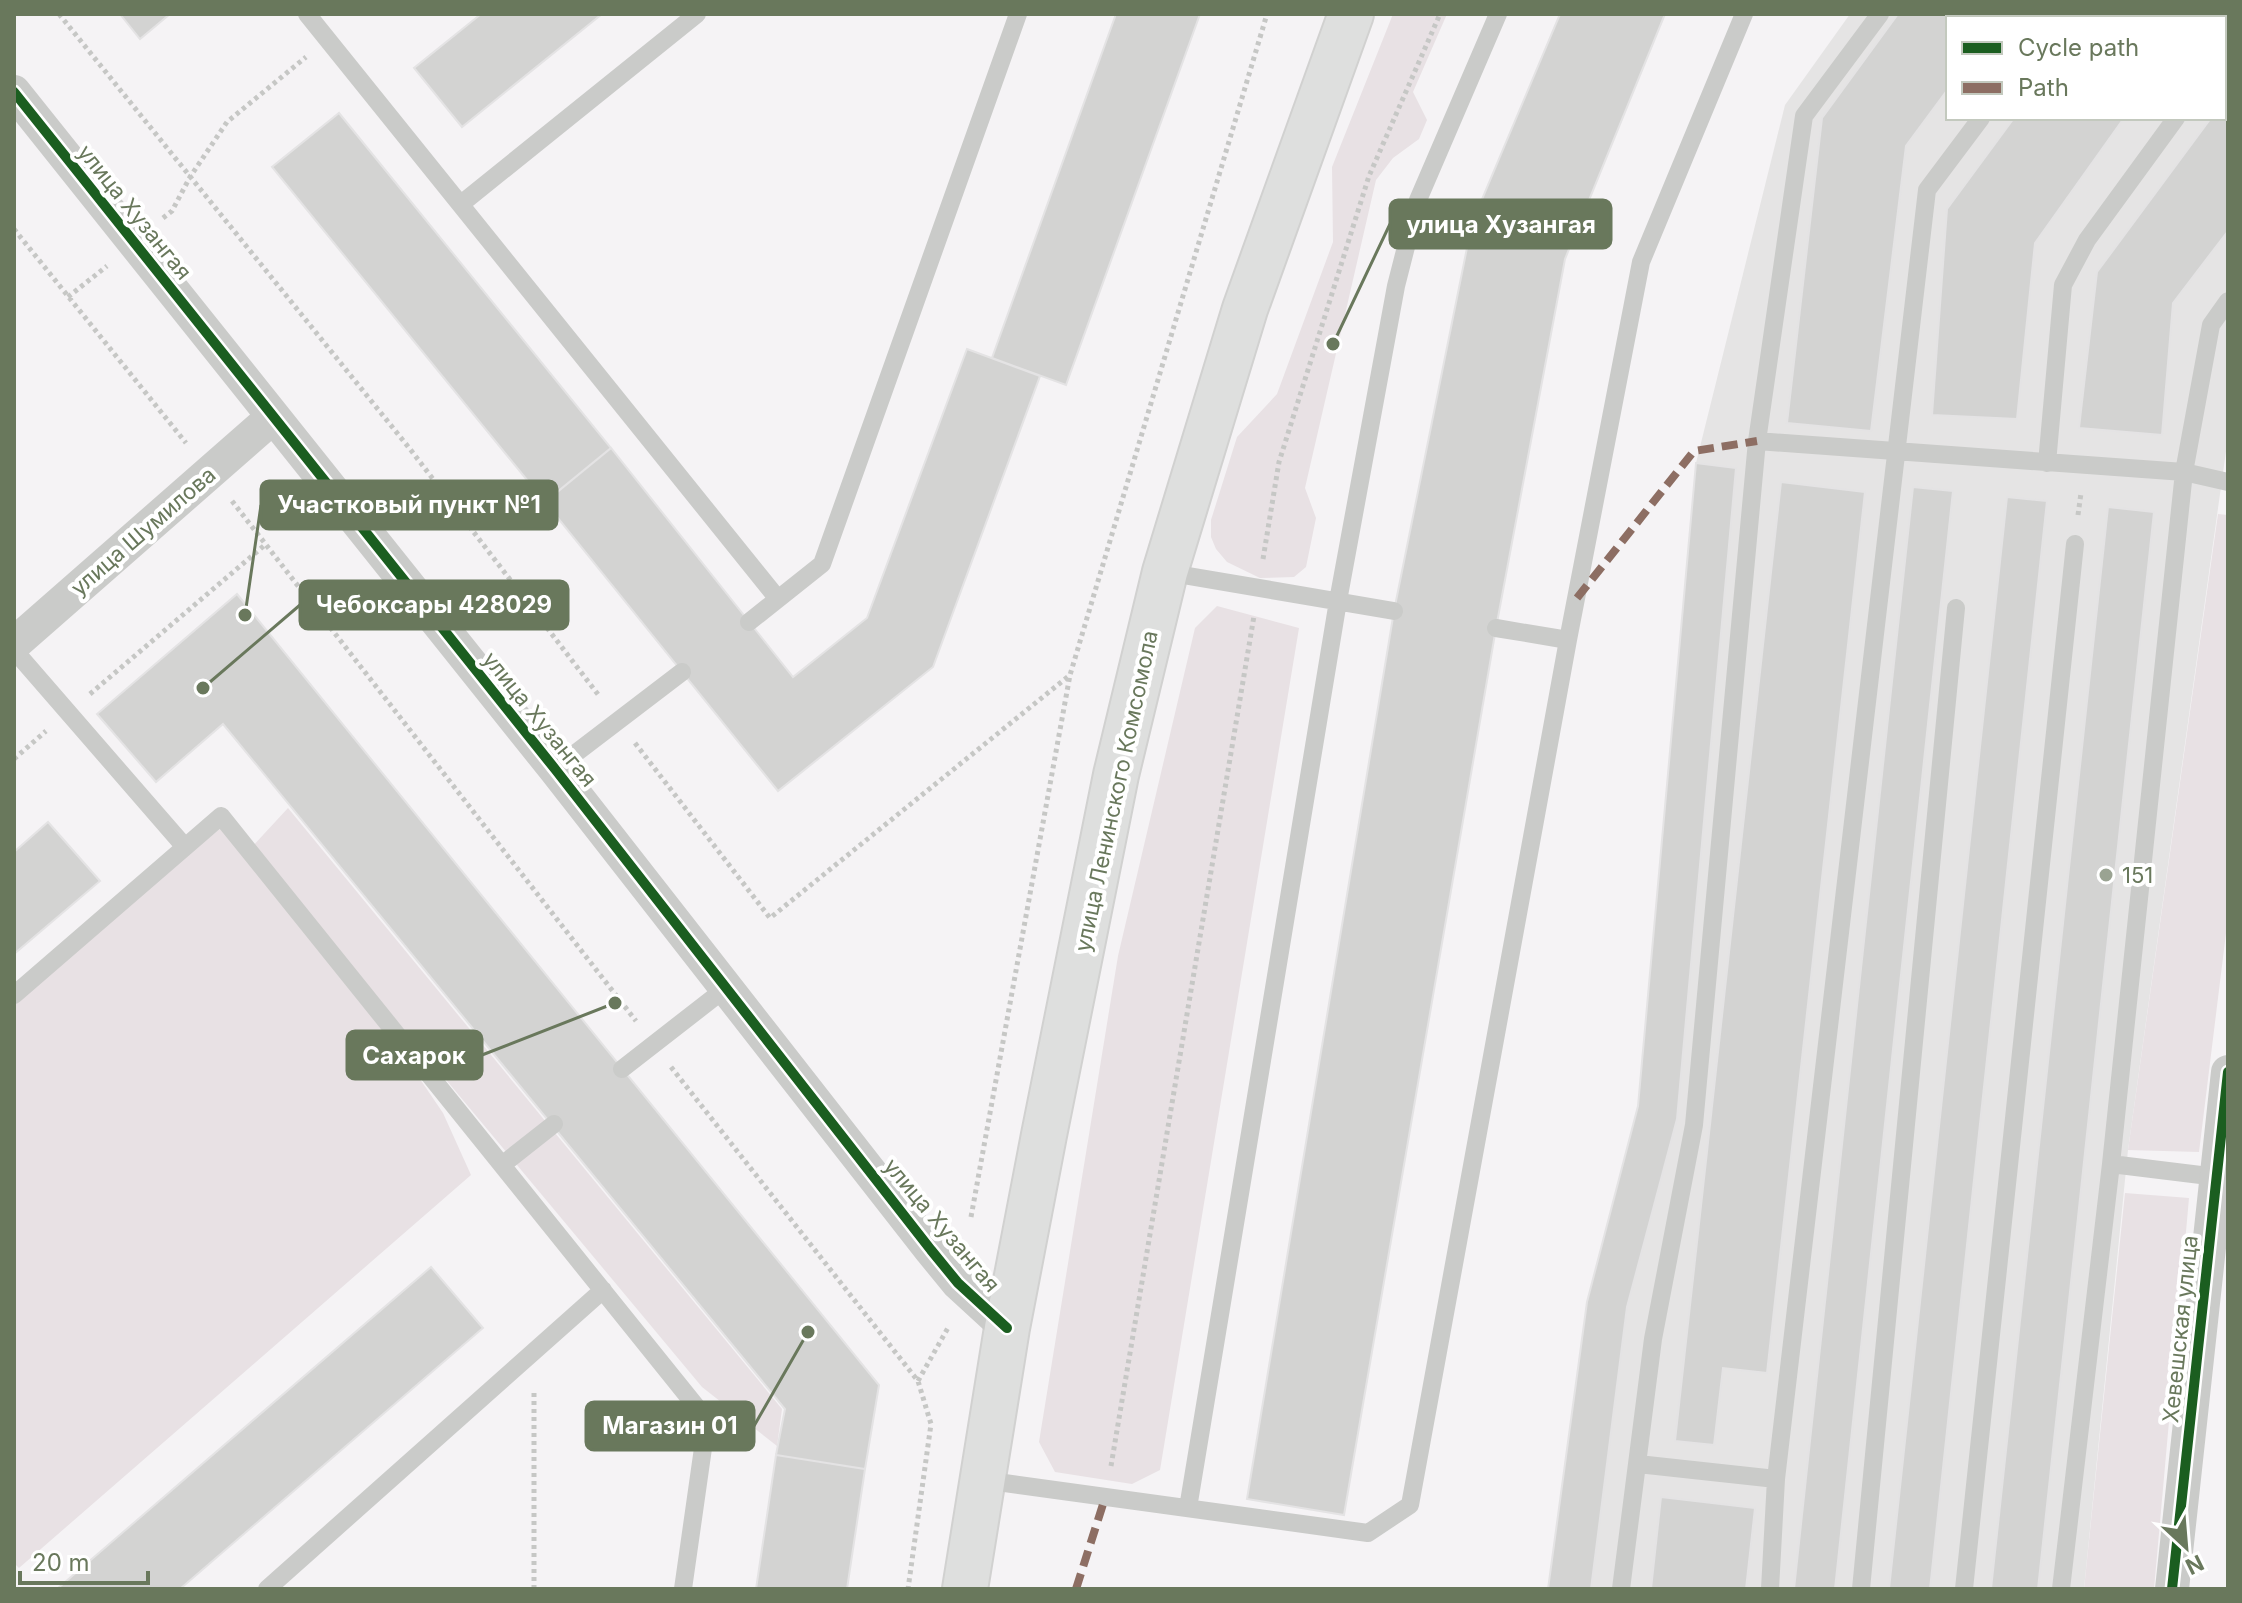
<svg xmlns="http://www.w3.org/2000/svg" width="2242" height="1603" viewBox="0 0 2242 1603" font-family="Inter,sans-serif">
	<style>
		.built { fill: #e5e4e4; fill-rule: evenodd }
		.green { fill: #e8e1e4 }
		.building { fill: #d3d3d2; stroke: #e4e3e4; stroke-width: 2 }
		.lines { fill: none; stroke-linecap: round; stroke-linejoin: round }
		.secondary-casing { stroke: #d1d1d0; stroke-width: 48 }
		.path { stroke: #c6c7c5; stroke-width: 5; stroke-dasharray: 4 4; stroke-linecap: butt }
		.lane { stroke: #cacbc9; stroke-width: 18 }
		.street { stroke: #cacbc9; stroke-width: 34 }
		.secondary { stroke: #dedfde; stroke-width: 44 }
		.quiet { stroke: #8d6e63; stroke-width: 8; stroke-dasharray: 16 8; stroke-linecap: butt }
		.cycleway-casing { stroke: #fff; stroke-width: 15 }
		.cycleway { stroke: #1b5e20; stroke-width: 10 }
		.poi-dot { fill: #9aa392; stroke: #fff; stroke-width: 3 }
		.labels { text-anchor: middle; stroke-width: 8; stroke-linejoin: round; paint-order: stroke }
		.street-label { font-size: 22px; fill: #69785c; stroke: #fff }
		.poi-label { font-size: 22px; fill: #69785c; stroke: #fff; text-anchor: start }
		.leader { fill: none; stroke: #69785c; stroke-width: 3 }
		.callout-dot { fill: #69785c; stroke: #fff; stroke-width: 3 }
		.callout { fill: #69785c; stroke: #69785c; stroke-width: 3 }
		.callout-label { font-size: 24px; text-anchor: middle; font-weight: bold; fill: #fff }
	</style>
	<rect width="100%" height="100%" fill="#f5f3f5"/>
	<path class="built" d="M1850,14H2228V437L2128,1150L2084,1589H1548L1587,1302L1638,1106L1696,463L1785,105ZM1948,18H2224V118H1948Z"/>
	<path class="green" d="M1393,14H1447L1413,92L1427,120L1419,139L1393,158L1376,180L1305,488L1316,518L1306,567L1294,577L1260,578L1227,562L1216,549L1211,537V520L1237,437L1277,394L1333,242L1332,167Z
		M2218,514L2228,515V917L2199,1152L2128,1150Z
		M1217,606L1299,628L1160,1470L1132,1484L1055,1472L1039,1442L1118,956L1195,628Z
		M288,808L782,1409L777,1446L702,1387L252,847Z
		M221,828L388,1032L443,1113L471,1175L19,1568L14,1563V994Z
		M2125,1193L2189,1198L2154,1589H2084Z"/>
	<path class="building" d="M120,14H170L140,39Z
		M481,14H602L462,127L414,68Z
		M1116,14H1200L1066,385L992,358Z
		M1560,14H1665L1565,259L1496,628L1344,1515L1247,1499L1394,611L1472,223Z
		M1898,14H2003L2000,18H1948V89L1906,146L1871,431L1787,423L1822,118Z
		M2090,14H2199L2196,18H2087Z
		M2228,94V231L2173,303L2162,435L2079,428L2097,272L2211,118H2224V100Z
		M339,113L611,448L545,502L272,167Z
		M2014,118H2124L2035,243L2017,419L1932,415L1947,209Z
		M967,349L1040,376L933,667L778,791L545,502L611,448L793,677L867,618Z
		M1696,463L1736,468L1677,1119L1627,1307L1591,1589H1548L1587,1302L1638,1106Z
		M1781,482L1865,492L1767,1373L1723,1368L1714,1445L1675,1441Z
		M1913,487L1953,491L1835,1589H1794Z
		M2007,497L2047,501L1930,1589H1889Z
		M2108,507L2154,512L2038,1589H1991Z
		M237,594L879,1385L865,1469L776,1455L785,1409L223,724L156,782L97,714Z
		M48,822L100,881L14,954V852Z
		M431,1267L483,1328L180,1589H57Z
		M776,1455L865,1469L847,1589H756Z
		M1661,1497L1755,1508L1746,1589H1651Z"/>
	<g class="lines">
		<g class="secondary-casing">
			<path id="secondary" d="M965,1589L1007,1328L1044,1135L1116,775L1165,572L1245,309L1351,14"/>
		</g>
		<path class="path" d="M59,14L410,449L600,697
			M163,218L172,211L190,177L227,122L306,57
			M14,229L186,443
			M68,297L107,266
			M232,501L636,1021
			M2078,515L2081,493
			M1263,559L1279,462L1369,176L1440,14
			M90,694L266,544
			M635,743L770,918L1070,675
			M14,759L46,731
			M671,1067L918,1381L931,1424L908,1589
			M971,1217L1070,675L1267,14
			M918,1381L949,1326
			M1111,1466L1254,616
			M534,1589V1393"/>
		<path class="lane" d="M307,14L778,599
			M1880,14L1804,116L1757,441L2184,472L2228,482
			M2056,18L2059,14
			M2224,53L2228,48
			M461,204L697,14
			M2047,463L2063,285L2087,240L2176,118
			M1165,572L1394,611
			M749,622L822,564L1018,14
			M1496,628L1568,640
			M14,650L185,847
			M555,769L682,672
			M14,995L221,816L707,1420L683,1589
			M622,1069L726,988
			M2111,1164L2217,1177
			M502,1165L554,1124
			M1638,1464L1776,1479L1770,1589
			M1776,1479L1927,190L1981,118
			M983,1480L1368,1533L1410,1505L1568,640L1641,262L1744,14
			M1188,1508L1338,601L1396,286L1418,200L1498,14
			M267,1589L603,1290
			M1621,1589L1653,1339L1694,1125L1757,441
			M1861,1589L1956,608
			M1964,1589L2075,544
			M2061,1589L2111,1164L2184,472L2211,325L2228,301"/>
		<path class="street" d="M14,92L555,769L931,1250L958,1283L1007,1328
			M14,644L273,417
			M2172,1589L2228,1072"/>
		<use href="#secondary" class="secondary"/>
		<path class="quiet" d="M1577,598L1694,451L1757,441
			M1076,1589L1105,1498"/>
		<g class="cycleway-casing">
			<path id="cycleway" d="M14,92L555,769L931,1250L958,1283L1007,1328
				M2172,1589L2228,1072"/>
		</g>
		<use href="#cycleway" class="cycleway"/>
	</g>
	<circle class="poi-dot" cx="2106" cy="875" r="8"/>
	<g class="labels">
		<g class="street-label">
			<text transform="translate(135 212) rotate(51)" y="8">улица Хузангая</text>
			<text transform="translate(143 531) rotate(-41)" y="8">улица Шумилова</text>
			<text transform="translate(540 719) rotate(51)" y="8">улица Хузангая</text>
			<text transform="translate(1116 791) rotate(-78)" y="8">улица Ленинского Комсомола</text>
			<text transform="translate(942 1225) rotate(50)" y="8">улица Хузангая</text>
			<text transform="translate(2180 1329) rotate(-84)" y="8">Хевешская улица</text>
		</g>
		<g class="poi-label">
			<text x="2122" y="883">151</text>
		</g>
	</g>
	<path class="leader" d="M1333 344L1390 224M245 615L261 505M203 688L300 605M615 1003L482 1055M808 1332L754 1426"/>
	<g class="callout-dot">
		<circle cx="1333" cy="344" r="8"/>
		<circle cx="245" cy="615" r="8"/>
		<circle cx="203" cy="688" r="8"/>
		<circle cx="615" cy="1003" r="8"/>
		<circle cx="808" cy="1332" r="8"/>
	</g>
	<g class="callout">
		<rect x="1390" y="200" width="221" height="48" rx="8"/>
		<rect x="261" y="481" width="296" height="48" rx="8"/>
		<rect x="300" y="581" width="268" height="48" rx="8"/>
		<rect x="347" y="1031" width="135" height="48" rx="8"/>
		<rect x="586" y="1402" width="168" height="48" rx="8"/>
	</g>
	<g class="callout-label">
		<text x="1501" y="233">улица Хузангая</text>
		<text x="409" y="513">Участковый пункт №1</text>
		<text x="434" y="613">Чебоксары 428029</text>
		<text x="414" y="1064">Сахарок</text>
		<text x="670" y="1434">Магазин 01</text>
	</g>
	<rect width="2242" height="1603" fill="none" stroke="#69785c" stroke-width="32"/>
	<rect x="1946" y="16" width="280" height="104" fill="#ffffff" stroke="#c3c9be" stroke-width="2"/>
	<rect x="1962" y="42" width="40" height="12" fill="#1b5e20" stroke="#c3c9be" stroke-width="2"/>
	<text x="2018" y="56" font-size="24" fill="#69785c">Cycle path</text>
	<rect x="1962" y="82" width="40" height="12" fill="#8d6e63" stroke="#c3c9be" stroke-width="2"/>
	<text x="2018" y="96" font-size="24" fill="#69785c">Path</text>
	<g transform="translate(2186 1547) rotate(154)" stroke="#ffffff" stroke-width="6" paint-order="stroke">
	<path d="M0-6L14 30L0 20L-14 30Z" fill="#69785c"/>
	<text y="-12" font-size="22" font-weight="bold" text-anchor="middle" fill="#69785c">N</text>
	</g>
	<path d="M20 1571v12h128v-12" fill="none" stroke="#69785c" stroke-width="4"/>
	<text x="32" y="1571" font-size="24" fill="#69785c" stroke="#ffffff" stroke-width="6" paint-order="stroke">20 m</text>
</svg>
